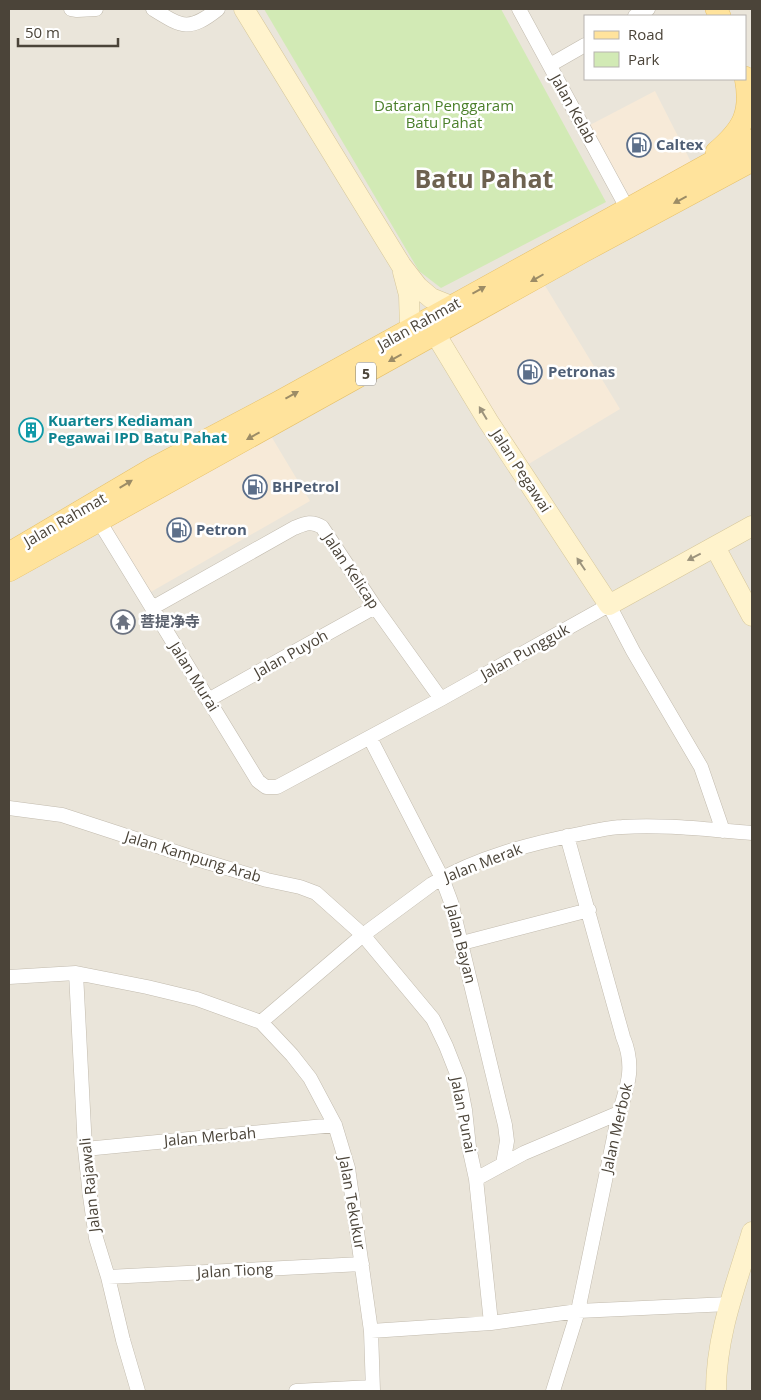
<svg xmlns="http://www.w3.org/2000/svg" width="761" height="1400" viewBox="0 0 761 1400" font-family="'Open Sans','Noto Sans SC',sans-serif">
	<style>
		.residential { fill: #eae5da; fill-rule: evenodd }
		.commercial { fill: #f7ead8 }
		.green { fill: #d2eab5 }
		.lines { fill: none; stroke-linecap: round; stroke-linejoin: round }
		.street-casing { stroke: #c2bbae; stroke-width: 15 }
		.secondary-casing { stroke: #d6c79b; stroke-width: 21 }
		.primary-casing { stroke: #e6c16a; stroke-width: 22 }
		.street { stroke: #fff; stroke-width: 14 }
		.secondary { stroke: #fff3cd; stroke-width: 20 }
		.primary { stroke: #ffe39c; stroke-width: 21 }
		.oneway { fill: #9c8c66 }
		.oneway2 { fill: #9c937c }
		.labels { text-anchor: middle; stroke-width: 5; stroke-linejoin: round; paint-order: stroke }
		.shield { fill: #fff; stroke: #817c74; stroke-width: 1 }
		.shield-label { font-size: 14px; font-weight: bold; fill: #4b4439 }
		.park-label { font-size: 15px; fill: #4a7f2a; stroke: #fff }
		.street-label { font-size: 15px; fill: #4b4439; stroke: #fff }
		.service-label { font-size: 15px; font-weight: bold; fill: #4e5e75; stroke: #fff; text-anchor: start }
		.culture-label { font-size: 15px; font-weight: bold; fill: #0d838f; stroke: #fff; text-anchor: start }
		.worship-label { font-size: 15px; font-weight: bold; fill: #5b616d; stroke: #fff; text-anchor: start }
		.town-label { font-size: 25px; font-weight: bold; fill: #6e6250; stroke: #fff }
	</style>
	<rect width="100%" height="100%" fill="#f6f3ec"/>
	<path class="residential" d="M9,9H752V1391H9ZM585,16H745V79H585Z"/>
	<path class="commercial" d="M655,91L692,164L628,199L588,126Z
		M544,284L620,409L527,465L447,338Z
		M271,436L310,501L149,593L107,525Z"/>
	<path class="green" d="M264,9H501L606,202L441,288L419,271Z"/>
	<g class="lines">
		<g class="street-casing">
			<path id="street" d="M71,9L77,10L96,9
				M153,9C182,27 189,32 218,9
				M519,9L627,208
				M635,16L648,9
				M550,65L585,45
				M99,521L258,781L266,787H277L441,699L609,605L633,651L701,767L723,831
				M152,608L294,528C304,524 311,520 322,527L375,607L441,699
				M208,700L375,607
				M370,738L442,878L451,902L505,1125L507,1141L503,1164
				M9,808L62,815L200,860L267,880L300,887L316,893L363,935L433,1019L446,1046L459,1079L465,1110L469,1147L476,1179L491,1323
				M462,943L589,910
				M76,973L85,1149L90,1196L96,1238L108,1277L123,1340L138,1391
				M9,977L76,973L147,987L197,999L261,1022L292,1055L310,1078L335,1125L348,1168L371,1331L373,1391
				M261,1022L363,935L432,884C478,857 532,843 584,833C597,831 610,827 622,827C665,824 710,830 752,833
				M85,1149L335,1125
				M476,1179L524,1153L619,1113
				M108,1277L362,1264
				M371,1331L491,1323L578,1311L729,1304
				M296,1391L372,1387
				M553,1391L578,1311L619,1113C628,1085 635,1066 623,1037L567,836"/>
		</g>
		<g class="secondary-casing">
			<path id="secondary" d="M244,9L401,265L418,287L431,298L451,306
				M403,272L409,295L410,329
				M436,335L488,421L609,605L752,526
				M715,547L752,616
				M716,1391C716,1335 736,1285 752,1232"/>
		</g>
		<g class="primary-casing">
			<path id="primary" d="M716,9L720,16
				M716,152C743,129 752,113 745,77
				M9,553L153,468L278,402L752,140
				M9,571L583,252L752,161"/>
		</g>
		<use href="#street" class="street"/>
		<use href="#secondary" class="secondary"/>
		<use href="#primary" class="primary"/>
	</g>
	<defs><path id="oneway-solid" d="M-6-.8H1V-3.2L6.5 0L1 3.2V.8H-6Z" transform="scale(1.25)"/></defs>
	<g class="oneway">
		<use href="#oneway-solid" transform="translate(680 200) rotate(152)"/>
		<use href="#oneway-solid" transform="translate(537 278) rotate(150)"/>
		<use href="#oneway-solid" transform="translate(479 290) rotate(-29)"/>
		<use href="#oneway-solid" transform="translate(395 358) rotate(151)"/>
		<use href="#oneway-solid" transform="translate(292 395) rotate(-29)"/>
		<use href="#oneway-solid" transform="translate(253 436) rotate(151)"/>
		<use href="#oneway-solid" transform="translate(126 484) rotate(-31)"/>
	</g>
	<g class="oneway2">
		<use href="#oneway-solid" transform="translate(483 413) rotate(-121)"/>
		<use href="#oneway-solid" transform="translate(694 557) rotate(153)"/>
		<use href="#oneway-solid" transform="translate(581 564) rotate(-124)"/>
	</g>
	<defs>
		<g id="fuel-ring" transform="scale(1.25)"><circle r="9.5" fill="#fff" stroke="#5c6f8a" stroke-width="1.5"/><path d="M-5.5-6h7V0h2V4h1.3V-2.5L3-4.5l.8-.8L6-3V5H2.5V1h-1V6h-7ZM-4.2-4.7v3.2H.2V-4.7Z" fill="#5c6f8a"/></g>
		<g id="building-ring" transform="scale(1.25)"><circle r="9.5" fill="#fff" stroke="#0f9aa8" stroke-width="1.5"/><path d="M-4-6H4V6H1V3H-1V6H-4ZM-2.5-4.3h1.7v1.8h-1.7ZM.8-4.3h1.7v1.8H.8ZM-2.5-1h1.7V.8h-1.7ZM.8-1h1.7V.8H.8Z" fill="#0f9aa8"/></g>
		<g id="temple-ring" transform="scale(1.25)"><circle r="9.5" fill="#fff" stroke="#6b7280" stroke-width="1.5"/><path d="M0-6L5-2H3V0L6.5 2.5H4V6H1.5V3h-3V6H-4V2.5H-6.5L-3 0V-2H-5Z" fill="#6b7280"/></g>
	</defs>
	<g fill-rule="evenodd">
		<use href="#fuel-ring" x="639" y="145"/>
		<use href="#fuel-ring" x="530" y="372"/>
		<use href="#building-ring" x="31" y="430"/>
		<use href="#fuel-ring" x="255" y="487"/>
		<use href="#fuel-ring" x="179" y="530"/>
		<use href="#temple-ring" x="123" y="622"/>
	</g>
	<g class="labels">
		<rect class="shield" x="356" y="362.5" width="20" height="23" rx="4"/>
		<g class="shield-label">
			<text x="366" y="379">5</text>
		</g>
		<g class="park-label">
			<text x="444" y="111">Dataran Penggaram<tspan x="444" dy="17">Batu Pahat</tspan></text>
		</g>
		<g class="street-label">
			<text transform="translate(573 109) rotate(61)" y="5">Jalan Kelab</text>
			<text transform="translate(419 324) rotate(-29)" y="5">Jalan Rahmat</text>
			<text transform="translate(521 471) rotate(57)" y="5">Jalan Pegawai</text>
			<text transform="translate(65 520) rotate(-30)" y="5">Jalan Rahmat</text>
			<text transform="translate(351 571) rotate(56)" y="5">Jalan Kelicap</text>
			<text transform="translate(525 652) rotate(-29)" y="5">Jalan Pungguk</text>
			<text transform="translate(291 654) rotate(-29)" y="5">Jalan Puyoh</text>
			<text transform="translate(194 677) rotate(58)" y="5">Jalan Murai</text>
			<text transform="translate(193 857) rotate(17)" y="5">Jalan Kampung Arab</text>
			<text transform="translate(483 863) rotate(-21)" y="5">Jalan Merak</text>
			<text transform="translate(461 944) rotate(76)" y="5">Jalan Bayan</text>
			<text transform="translate(463 1115) rotate(79)" y="5">Jalan Punai</text>
			<text transform="translate(617 1128) rotate(-77)" y="5">Jalan Merbok</text>
			<text transform="translate(210 1137) rotate(-5)" y="5">Jalan Merbah</text>
			<text transform="translate(90 1185) rotate(-96)" y="5">Jalan Rajawali</text>
			<text transform="translate(352 1203) rotate(80)" y="5">Jalan Tekukur</text>
			<text transform="translate(235 1271) rotate(-3)" y="5">Jalan Tiong</text>
		</g>
		<g class="service-label">
			<text x="656" y="150">Caltex</text>
			<text x="548" y="377">Petronas</text>
			<text x="272" y="492">BHPetrol</text>
			<text x="196" y="535">Petron</text>
		</g>
		<g class="culture-label">
			<text x="48" y="426">Kuarters Kediaman<tspan x="48" dy="17">Pegawai IPD Batu Pahat</tspan></text>
		</g>
		<g class="worship-label">
			<text x="140" y="627">菩提净寺</text>
		</g>
		<g class="town-label">
			<text x="484" y="188">Batu Pahat</text>
		</g>
	</g>
	<rect width="761" height="1400" fill="none" stroke="#4b4439" stroke-width="20"/>
	<rect x="584" y="15" width="162" height="65" fill="#ffffff" stroke="#b7b4b0"/>
	<rect x="594" y="31" width="25" height="8" fill="#ffe39c" stroke="#b7b4b0"/>
	<text x="628" y="40" font-size="15" fill="#4b4439">Road</text>
	<rect x="594" y="52" width="25" height="15" fill="#d2eab5" stroke="#b7b4b0"/>
	<text x="628" y="65" font-size="15" fill="#4b4439">Park</text>
	<path d="M18 38v8h100v-8" fill="none" stroke="#4b4439" stroke-width="2.5"/>
	<text x="25" y="38" font-size="15" fill="#4b4439" stroke="#ffffff" stroke-width="4" paint-order="stroke">50 m</text>
</svg>
